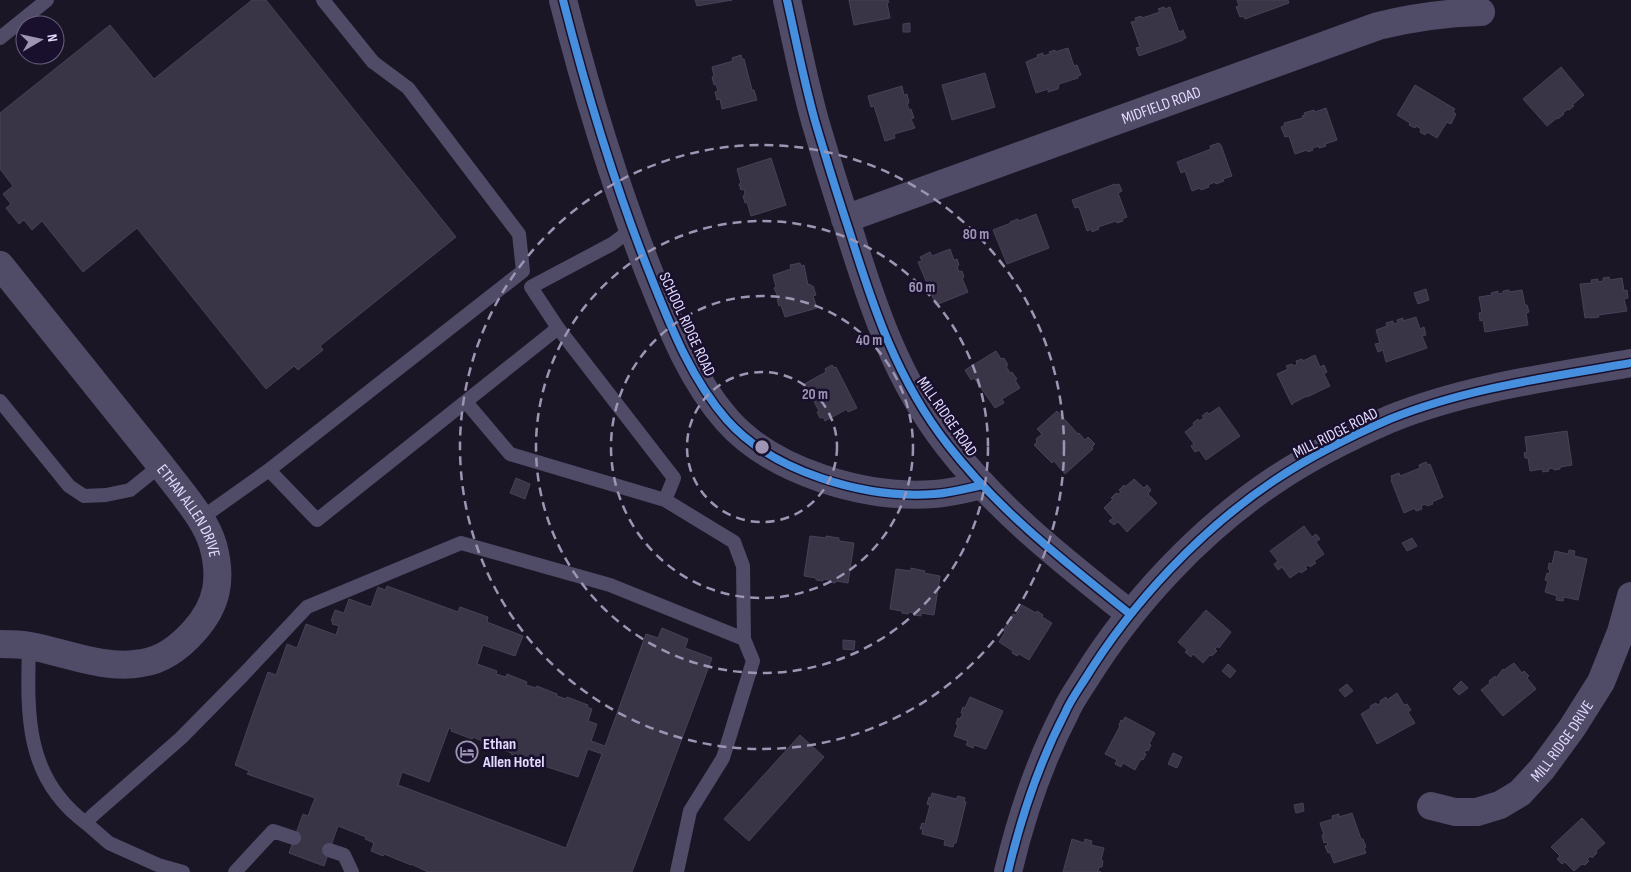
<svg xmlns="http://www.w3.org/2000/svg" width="1631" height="872" viewBox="0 0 1631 872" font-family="'Sofia Sans Condensed',sans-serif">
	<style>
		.building { fill: #3a3447; stroke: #484158; fill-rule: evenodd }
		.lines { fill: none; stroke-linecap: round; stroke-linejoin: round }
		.lane { stroke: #504b66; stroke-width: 14 }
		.street { stroke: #504b66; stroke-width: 28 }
		.cycleway-casing { stroke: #18102c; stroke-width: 11 }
		.cycleway { stroke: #468fdf; stroke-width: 8 }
		.ring { fill: none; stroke: #9d95b3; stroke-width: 2.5; stroke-dasharray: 9 6 }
		.labels { text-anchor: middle; stroke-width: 5; stroke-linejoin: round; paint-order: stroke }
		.street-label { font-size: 16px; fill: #e3daff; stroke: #18102c }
		.poi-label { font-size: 16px; font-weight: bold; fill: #e3daff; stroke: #18102c; text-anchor: start }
		.centre { fill: #9d95b3; stroke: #18102c; stroke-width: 2.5 }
		.ring-label { font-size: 15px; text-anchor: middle; font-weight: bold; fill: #9d95b3; stroke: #18102c; stroke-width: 5; stroke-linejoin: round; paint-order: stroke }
	</style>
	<rect width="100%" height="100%" fill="#1b1626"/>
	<path class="building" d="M252,0H266L456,237L320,346L323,350L298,370L294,366L266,389L137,228L83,272L42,221L32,230L24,220L19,224L6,208L11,204L3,194L13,186L0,169V113L110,25L154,79Z
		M695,0H732L697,6Z
		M849,0H888L889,2L887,3L890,18L854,25Z
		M1237,0H1288L1289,3L1245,19L1243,16L1240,17L1236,7L1239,6Z
		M1164,7L1165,9L1170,7L1179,32L1183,30L1186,38L1183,39V40L1139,56L1136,48L1140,47L1131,22L1136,21L1135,18L1141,16L1142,18L1160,12L1158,9Z
		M910,23V32H903V24Z
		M1068,48L1074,66L1077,65L1081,75L1078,76V78L1059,84L1058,89L1048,92V89L1036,93L1026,62L1038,57L1037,55L1043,53V56L1050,54L1049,52L1055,50V52Z
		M741,55L742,59H744L752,90H754L757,100L722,109L720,99L717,100L715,92L718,91L716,84L714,85L712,77L714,76L712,67L733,61L732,58Z
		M1561,67L1584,95L1572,105L1574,106L1569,110L1568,109L1563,113L1564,114L1558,119L1557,118L1547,126L1523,99Z
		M985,73L995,107L952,120L942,85Z
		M1415,85L1455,109L1453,112L1456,114L1451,124L1447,122L1437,138L1427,132L1425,135L1420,132L1421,129L1416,126L1415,128L1409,125L1410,123L1397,115Z
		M902,86L904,95L907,94L909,103H907L909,110L911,109L914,118L911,119L915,128L894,134L895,138L885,141L874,106L871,107L868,96Z
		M1326,108L1337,140L1325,144L1326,146L1319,148V146L1312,148L1313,150L1308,152L1307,150L1295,154L1289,136L1285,137L1281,127L1285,125L1284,123L1303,118L1302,116L1305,115L1304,113L1314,110L1315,112Z
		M1219,143L1220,145H1221L1232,176L1223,179L1224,181L1216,184L1215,182L1208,185L1209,187L1201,190L1200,188L1192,191L1185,171L1181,173L1177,162L1211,149L1210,146Z
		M771,158L786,205L751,216L747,202L745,203L743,196L745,195L744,189L741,190L739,184L741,183L737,169Z
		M1115,184V185L1119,184L1122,191L1118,193L1127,217L1122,219L1123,221L1117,223L1116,221L1098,227L1099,229L1092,232V229L1087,231L1079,207L1075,208L1072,200Z
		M1036,214L1049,248L1007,264L993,230L1011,223L1010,222L1018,219L1019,221Z
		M950,249L954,260L957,259L959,265L957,266L959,272L962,271L964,277L962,278L968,292L936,305L918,262L922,261L920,257L930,252L932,256Z
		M800,263L801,266L804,265L808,285L810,284L811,286H813L816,295L813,296L817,308L785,317L781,305L779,306L777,299H779L774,288L776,287L773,275L791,269L790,265Z
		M1609,277L1610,280L1622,278L1624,291L1627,290L1628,298L1624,299L1627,311L1598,315L1599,317L1590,318V317L1585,318L1580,284L1592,283L1591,280L1598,279V282L1603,281V278Z
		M1426,289L1429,300L1418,304L1414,293Z
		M1509,290V292L1522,290L1525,305H1527L1529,312L1526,313L1528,325L1485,332L1483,320L1480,321L1479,313L1482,312L1479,297L1492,295L1491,293L1498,291V294L1503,293V291Z
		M1416,317L1420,329L1424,327L1426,335L1422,336L1427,348L1386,362L1383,350L1378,352L1375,344L1380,343L1376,330L1387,326L1386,323L1393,321V324L1398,323L1397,320L1403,318V321Z
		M996,351L1001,359L1004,358L1008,365L1006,366L1010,373L1012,372L1017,379L1015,380L1020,388L1002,399L1004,403L995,408L974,378L971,380L965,370Z
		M1315,355L1320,367L1324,365L1327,372L1324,374L1330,386L1307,397V396L1293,403L1292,405L1277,374L1288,369L1286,366L1292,364L1294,366L1297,364L1296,361L1302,359L1303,361Z
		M832,365L835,368L836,367L857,408L848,412L847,409L825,421L823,417L820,418L817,412L819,411L810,394L808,396L805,390L807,389L804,384L826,372L825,369Z
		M1219,407L1240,436L1206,460L1199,450L1195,452L1191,446L1194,444L1185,432L1194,425L1193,423L1198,419L1199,421L1204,418L1202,416L1207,412L1209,414Z
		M1057,411L1078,434L1079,433L1085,440L1088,437L1095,444L1092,447L1093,449L1065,474L1054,461L1052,463L1034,445L1037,442L1036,439L1042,434L1037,429Z
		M1567,431L1572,465L1560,467V469L1554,470L1553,468L1548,469L1549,471L1543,472L1542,469L1530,471L1528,458H1525L1524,453L1527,452L1525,437Z
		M1426,462L1428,465L1430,464L1443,497L1432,502L1433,504L1427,506L1425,504L1421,506L1422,509L1416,511L1415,508L1404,513L1391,480L1392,479L1391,476L1399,473L1400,476L1420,468L1419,465Z
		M516,478L530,484L525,499L510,493Z
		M1134,479L1144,488L1147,485L1151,490L1148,494L1157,503L1127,532L1118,522L1114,525L1109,521L1113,518L1104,508L1113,499L1111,498L1116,493L1118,494L1121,492L1119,490L1124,485L1125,487Z
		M1304,526L1312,537L1316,534L1320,539L1316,542L1324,554L1314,561L1316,563L1310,567L1309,565L1305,567L1307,569L1301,573L1300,571L1290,578L1282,567L1278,570L1274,564L1278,561L1270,551Z
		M810,536L826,538V536L839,538V541L854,543L848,583L836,581L835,583L829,582V580L823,579V581L816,580V578L804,576Z
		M1412,538L1417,546L1407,551L1402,543Z
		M1569,550L1575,551L1574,556L1587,559L1578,600L1564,597L1563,601L1556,600L1557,596L1545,592L1548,581L1545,580L1547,573L1549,574L1550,570L1548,569L1549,563L1552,564L1555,551L1568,554Z
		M911,568L925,571L924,573L940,576L934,615L921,613V616L914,615L915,613L909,612L908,614L902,613V611L890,609L896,569L911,571Z
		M387,586L458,612L460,607L488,617L487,622L523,636L515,656L483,645L477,664L497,671L496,674L506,677L507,674L527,682L526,685L536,688L537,686L557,694V696L566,699L567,697L588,705L587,707L592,709L588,721L597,724L591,741L605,746L646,634L658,638L662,628L688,639L685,648L712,658L632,872H428L411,864V865L384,854L383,856L371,851L374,843L365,839L366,837L338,826L324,866L289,853L303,814L308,816L315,798L247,774L249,771L235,765L253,713L268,672L276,675L287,644L297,648L306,624L336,635L339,626L332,624L333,621H331L335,610L344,613L349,599L371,607L378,587L385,590ZM449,728L452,729L451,731L472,739L473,737L482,741L481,743L512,753L511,754L532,762L533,760L542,763L541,765L578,777L588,749L602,754L566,848L398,785L402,772L429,782Z
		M1022,605L1036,613L1037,611L1043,615L1042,617L1052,623L1029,660L1019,654L1017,656L1012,653L1013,651L999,642L1005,632L1003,630L1007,624L1009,625L1012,621L1010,619L1013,614L1016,615Z
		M1206,610L1231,632L1219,648L1218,646L1215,649L1217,651L1212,656L1210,655L1203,663L1193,654L1191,657L1185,652L1187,650L1178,642Z
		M843,640L855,641L854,650L843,649Z
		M1514,663L1522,673L1524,671L1529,676L1527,678L1536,689L1503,716L1481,690L1490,683L1489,681L1495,676L1496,678L1503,669L1504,670Z
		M1228,664L1236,671L1230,678L1222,671Z
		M1461,681L1468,688L1459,695L1453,689Z
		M1347,684L1353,691L1345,697L1339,690Z
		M1397,693L1404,705L1407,704L1411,710L1408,712L1415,723L1377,744L1361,714L1371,708L1370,706L1376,703L1377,705L1381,703L1380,701L1386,697L1387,700Z
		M970,697L1003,711L986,749L974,745L973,748L966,745L968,741L954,736L958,725L956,724L958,718L960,719L963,713H961L963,707L965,708Z
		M1125,717L1155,733L1149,744L1151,745L1148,751L1146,750L1144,753L1146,754L1143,760L1141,759L1135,770L1123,763L1121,767L1115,764L1117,760L1105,754L1120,726L1119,725L1121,720L1123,721Z
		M800,735L824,757L749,841L724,819Z
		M1173,753L1182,757L1177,768L1168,764Z
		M932,793L956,799L958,796L965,798L964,801L966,802L956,843H954L953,847L944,845L945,840L922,834L923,829H920L922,823L925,824L930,805L927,804L929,797L931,798Z
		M1303,803L1304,811L1296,813L1294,805Z
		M1352,813L1361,839H1363L1366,847L1364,848L1366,853L1334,863L1330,852L1328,853L1325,846L1328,845L1327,842L1324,843L1322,835H1324L1320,823L1333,819L1332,816L1339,814V817Z
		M1582,818L1605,843L1596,851L1597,853L1592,858L1591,856L1587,859L1589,861L1585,865L1582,864L1574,871L1565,862L1562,864L1557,859L1560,856L1551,847Z
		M1072,839L1084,843L1085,839L1092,841L1091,845L1104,848L1101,860L1103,861L1102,867H1099L1098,871L1101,872H1063Z"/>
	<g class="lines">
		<path class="lane" d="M0,38L47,0
			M0,401L69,486L84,496L106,495L130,490L161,465
			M466,402L510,454L665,500L674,478L558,328L531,287L612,244L632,229
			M269,470L317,520L558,328
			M665,500L734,542L743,566L744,639
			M200,519L269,470L523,271L519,234L408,88L373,62L323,0
			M29,646C27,715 25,778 86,823
			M329,850L344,855L352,872
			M183,872L158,865L109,843L86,823L92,816L181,738L244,674L307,607L461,543L610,585L744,639L753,661L723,758L690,811L677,872
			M235,872L273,831L294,838"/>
		<g class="street">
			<path d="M563,0C587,94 615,187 651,277C671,327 691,379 727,420C773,472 865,499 934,494C950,493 966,489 982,485"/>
			<path d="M787,0C796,40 804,82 815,121C826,158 837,194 849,230C873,307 897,380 948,445C999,511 1065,562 1130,614"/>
			<path id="s1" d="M845,219L1378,26C1414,17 1444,13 1481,12"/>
			<path id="s2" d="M0,265C46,322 92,379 138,437C152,454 166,472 180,490C193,507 207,525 213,545C222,578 218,604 195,630C181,646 164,660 142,663C104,670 67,653 30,646C20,644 10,644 0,644"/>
			<path id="s3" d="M1431,806L1455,812H1477L1500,805L1520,793L1542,769L1572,728L1601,682L1621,632L1631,596"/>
			<path d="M1008,872C1021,817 1039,763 1065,713C1070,701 1078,690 1085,679C1132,603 1200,530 1275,480C1311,456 1351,436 1390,419C1466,388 1551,377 1631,363"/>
		</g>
		<g class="cycleway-casing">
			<path id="cycleway" d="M563,0C587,94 615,187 651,277C671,327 691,379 727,420C773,472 865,499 934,494C950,493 966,489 982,485
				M787,0C796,40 804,82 815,121C826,158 837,194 849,230C873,307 897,380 948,445C999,511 1065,562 1130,614
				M1008,872C1021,817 1039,763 1065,713C1070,701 1078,690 1085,679C1132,603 1200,530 1275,480C1311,456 1351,436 1390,419C1466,388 1551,377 1631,363"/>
		</g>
		<use href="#cycleway" class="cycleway"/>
	</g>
	<g class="ring">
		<circle cx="762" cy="447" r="75"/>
		<circle cx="762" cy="447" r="151"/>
		<circle cx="762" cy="447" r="226"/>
		<circle cx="762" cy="447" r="302"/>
	</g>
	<defs>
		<g id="hotel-ring" transform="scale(1.125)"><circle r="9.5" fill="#18102c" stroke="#9d95b3" stroke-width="1.5"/><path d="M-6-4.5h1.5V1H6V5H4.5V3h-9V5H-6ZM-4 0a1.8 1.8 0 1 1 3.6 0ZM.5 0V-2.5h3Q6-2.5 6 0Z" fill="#9d95b3"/></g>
	</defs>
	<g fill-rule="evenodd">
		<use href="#hotel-ring" x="467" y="752"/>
	</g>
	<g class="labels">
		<g class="street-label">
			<text dy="6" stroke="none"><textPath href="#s1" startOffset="336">MIDFIELD ROAD</textPath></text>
			<text transform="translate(688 324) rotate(65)" y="6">SCHOOL RIDGE ROAD</text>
			<text transform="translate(948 416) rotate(55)" y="6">MILL RIDGE ROAD</text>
			<text transform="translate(1335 432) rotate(-27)" y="6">MILL RIDGE ROAD</text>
			<text dy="6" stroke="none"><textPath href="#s2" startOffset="311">ETHAN ALLEN DRIVE</textPath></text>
			<text dy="6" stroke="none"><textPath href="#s3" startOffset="161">MILL RIDGE DRIVE</textPath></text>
		</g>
		<g class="poi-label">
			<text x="483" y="749">Ethan<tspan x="483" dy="18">Allen Hotel</tspan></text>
		</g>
	</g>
	<circle cx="762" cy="447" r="8" class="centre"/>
	<g class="ring-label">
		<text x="976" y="239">80 m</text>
		<text x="922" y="292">60 m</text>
		<text x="869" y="345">40 m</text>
		<text x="815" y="399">20 m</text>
	</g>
	<g transform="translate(40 40) rotate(81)"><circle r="24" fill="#18102c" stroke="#696180"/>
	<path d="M0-4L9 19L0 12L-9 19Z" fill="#9d95b3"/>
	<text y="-8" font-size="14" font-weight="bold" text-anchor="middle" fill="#e3daff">N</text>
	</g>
</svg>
